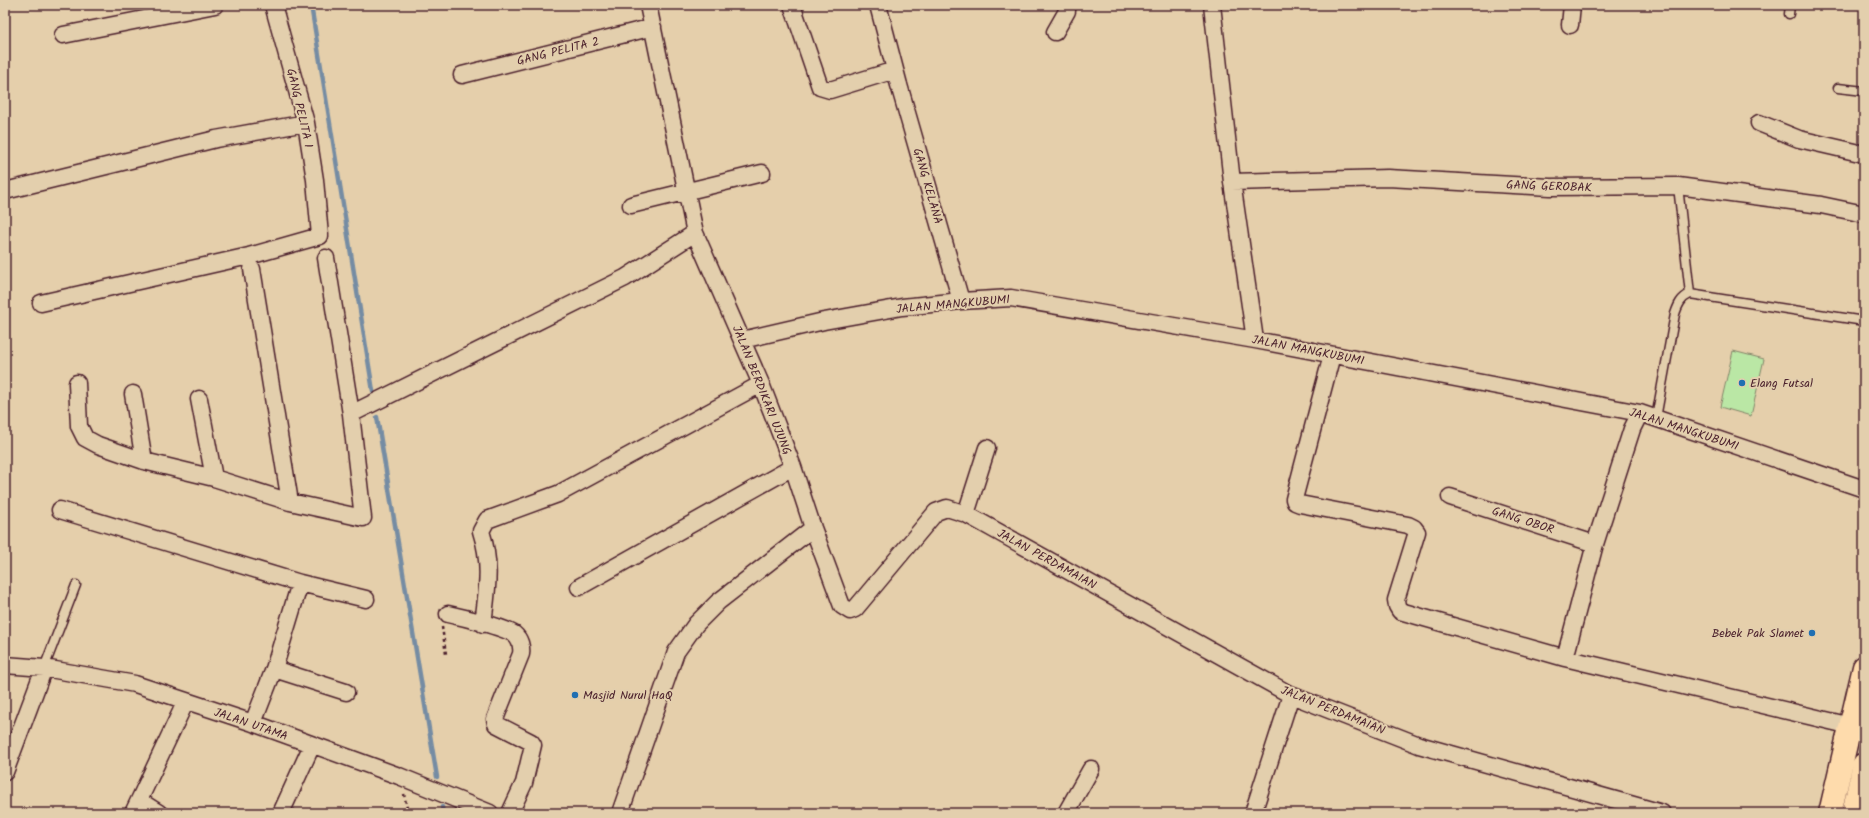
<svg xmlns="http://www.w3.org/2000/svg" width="1869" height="818" viewBox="0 0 1869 818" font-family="Kalam,sans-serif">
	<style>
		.pitch { fill: #bae7a5; stroke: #828368 }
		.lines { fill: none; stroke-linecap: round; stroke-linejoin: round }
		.stream { stroke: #758ca3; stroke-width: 4.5 }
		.lane-casing { stroke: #4a1f2b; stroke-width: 11 }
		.street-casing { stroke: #4a1f2b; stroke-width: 19 }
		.primary-casing { stroke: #4a1f2b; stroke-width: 25 }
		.path { stroke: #4a1f2b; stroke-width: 2.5; stroke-dasharray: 3 3; stroke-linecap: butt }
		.lane { stroke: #e3cfad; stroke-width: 8 }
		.street { stroke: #e3cfad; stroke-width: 16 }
		.primary { stroke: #fedbac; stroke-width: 22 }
		.poi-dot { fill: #1f6fb2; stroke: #e3cfad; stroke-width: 1.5 }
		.labels { text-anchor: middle; stroke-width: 4; stroke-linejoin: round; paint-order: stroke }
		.street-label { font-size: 12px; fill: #4a1f2b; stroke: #e3cfad }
		.poi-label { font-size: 12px; fill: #4a1f2b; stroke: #e3cfad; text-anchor: start }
	</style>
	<rect width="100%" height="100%" fill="#e5cfab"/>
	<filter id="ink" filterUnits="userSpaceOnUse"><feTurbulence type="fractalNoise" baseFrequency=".025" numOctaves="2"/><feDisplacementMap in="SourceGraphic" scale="8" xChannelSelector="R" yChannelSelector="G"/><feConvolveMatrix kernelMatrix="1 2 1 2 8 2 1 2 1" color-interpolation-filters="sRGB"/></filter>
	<g filter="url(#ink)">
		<path class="pitch" d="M1733,351L1764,359L1751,416L1720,407Z"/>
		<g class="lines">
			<path class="stream" d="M311,5L373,391
				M377,417L437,777
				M442,807L443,813"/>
			<g class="lane-casing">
				<path id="lane" d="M1789,14L1790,5
					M1838,88L1864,91
					M1678,186L1690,294
					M1656,418L1675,314C1678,305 1681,298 1690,294L1864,321
					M44,668L76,585"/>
			</g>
			<g class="street-casing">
				<path id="street" d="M648,5L695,233L761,384L793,467L813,528L842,606L850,611L855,609L936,512L947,508L966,514L1291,695L1419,745L1662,813
					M792,5L820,87L830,90L895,70
					M878,5L899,85L961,301
					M1212,5L1232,182L1255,340
					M1570,25L1572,5
					M1055,32L1067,11V5
					M63,35L215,5
					M462,75L653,27
					M1759,123L1799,139L1864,154
					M1232,182L1388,178L1550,187L1678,186L1821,205L1864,214
					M5,191L216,139L306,123
					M631,205L762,173
					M252,269L290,502
					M41,303L249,256L320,236L315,180L306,123L273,5
					M742,340L824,321L902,307L961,301L1011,298L1255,340L1640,413L1864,489
					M1332,355L1294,499L1295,502L1300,504L1408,525L1414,528L1417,532L1396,600L1397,606L1400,611L1565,658L1851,726
					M77,383L79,426L85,438L98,445L144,461L214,478L290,502L363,518L351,414L326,258
					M133,394L144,461
					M199,399L214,478
					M351,414L625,278L695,233
					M1450,497L1595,544
					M60,510L300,583L366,599
					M966,514L987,448
					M579,587L793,467
					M448,614C462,617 503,627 514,634C520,639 522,647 521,654L495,719L496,724L531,742L533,745L524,783L510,813
					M483,624C487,590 492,565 481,531L487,520L558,494L761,384
					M1565,658L1595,544L1632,429L1640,413
					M5,665L44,668L135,684L253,723L399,776L490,813
					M274,669L346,692
					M253,723L274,669L300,583
					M5,772L44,668
					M140,801L159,813
					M133,813L186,701
					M281,813L312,745
					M620,813L676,652L696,624L718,602L813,528
					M1066,813L1091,769
					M1253,813L1291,695"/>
			</g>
			<g class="primary-casing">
				<path id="primary" d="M1830,813L1864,667
					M1853,813L1864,764"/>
			</g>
			<path class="path" d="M442,627L446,654
				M404,794L408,813"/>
			<use href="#lane" class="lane"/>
			<use href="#street" class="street"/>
			<use href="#primary" class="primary"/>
		</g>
	</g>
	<g class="poi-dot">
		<circle cx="1742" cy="383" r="4"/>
		<circle cx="1812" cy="633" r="4"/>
		<circle cx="575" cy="695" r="4"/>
	</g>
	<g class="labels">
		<g class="street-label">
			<text transform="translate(558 51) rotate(-14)" y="4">GANG PELITA 2</text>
			<text transform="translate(300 108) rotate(77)" y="4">GANG PELITA 1</text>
			<text transform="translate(928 186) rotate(74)" y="4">GANG KELANA</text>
			<text transform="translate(1549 186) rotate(2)" y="4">GANG GEROBAK</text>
			<text transform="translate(953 304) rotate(-5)" y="4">JALAN MANGKUBUMI</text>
			<text transform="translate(1308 350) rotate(11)" y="4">JALAN MANGKUBUMI</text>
			<text transform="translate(762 390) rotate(68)" y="4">JALAN BERDIKARI UJUNG</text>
			<text transform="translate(1684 429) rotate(18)" y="4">JALAN MANGKUBUMI</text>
			<text transform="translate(1523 520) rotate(18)" y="4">GANG OBOR</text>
			<text transform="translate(1047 559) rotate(29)" y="4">JALAN PERDAMAIAN</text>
			<text transform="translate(1333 710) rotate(22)" y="4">JALAN PERDAMAIAN</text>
			<text transform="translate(251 724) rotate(19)" y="4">JALAN UTAMA</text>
		</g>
		<g class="poi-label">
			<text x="1750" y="387">Elang Futsal</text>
			<text x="1804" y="637" text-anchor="end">Bebek Pak Slamet</text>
			<text x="583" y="699">Masjid Nurul HaQ</text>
		</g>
	</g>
	<rect width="1869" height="818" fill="none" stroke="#e3cfad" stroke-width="20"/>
	<rect x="10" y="10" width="1849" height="798" fill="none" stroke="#4a1f2b" stroke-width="1.5" filter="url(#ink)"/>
</svg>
